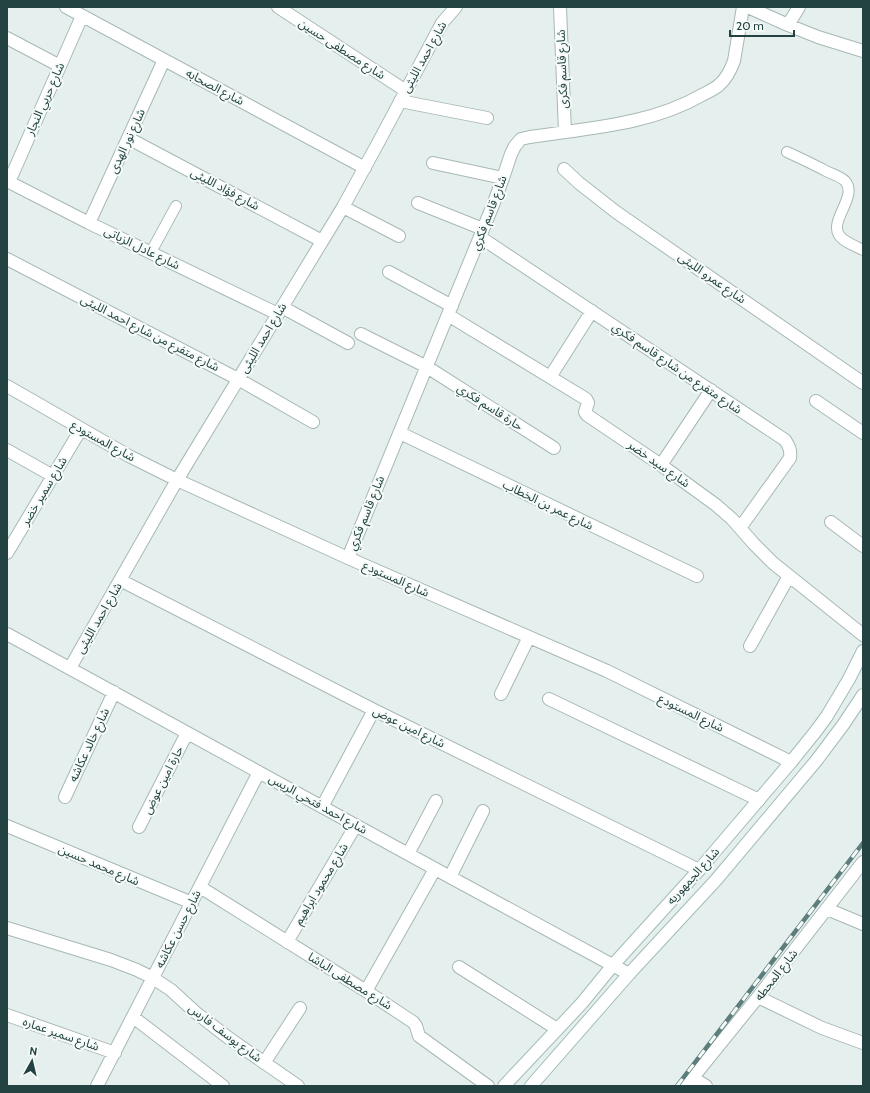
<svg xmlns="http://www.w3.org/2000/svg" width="870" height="1093" viewBox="0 0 870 1093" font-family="Cabin,'Noto Sans Arabic',sans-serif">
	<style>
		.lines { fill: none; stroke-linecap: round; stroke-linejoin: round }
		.lane-casing { stroke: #a7b8b6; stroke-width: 12 }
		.street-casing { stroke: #a7b8b6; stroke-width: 14 }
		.secondary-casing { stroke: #a2bcb9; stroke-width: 14 }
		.lane { stroke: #fff; stroke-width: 10 }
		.street { stroke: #fff; stroke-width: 12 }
		.secondary { stroke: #fff; stroke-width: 12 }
		.rail-casing { stroke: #5d7e7c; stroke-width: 4.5 }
		.rail { stroke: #f6fbf9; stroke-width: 3; stroke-dasharray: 9; stroke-linecap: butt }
		.labels { text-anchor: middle; stroke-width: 4; stroke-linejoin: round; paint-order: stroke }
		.street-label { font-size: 12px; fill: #224341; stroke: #f6fbf9 }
	</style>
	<rect width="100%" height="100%" fill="#e5efed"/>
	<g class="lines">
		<g class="lane-casing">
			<path id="lane" d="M787,152C800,158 813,164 826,171C832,174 840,176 845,181C860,198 822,225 844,240C850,244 857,247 863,250
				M151,252L176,206"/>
		</g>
		<g class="street-casing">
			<path id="street" d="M66,7L365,168
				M278,7L406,91
				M560,7L565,132
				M748,7L788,25L818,37L863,51
				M788,25L799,7
				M7,38L60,66
				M400,101L487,118
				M128,138L322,241
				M433,163L503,178
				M564,169L579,183L616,212L863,383
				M7,181L89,223L278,314
				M9,182L82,16
				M418,203L483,229
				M343,207L399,236
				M89,223L164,60
				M480,237L785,440C789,446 791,450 790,458L740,528
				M7,259L238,379L313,422
				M389,272L452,306
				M282,307L348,343
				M448,315L586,399L588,403L585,412L587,415L661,465L716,505L732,519L754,544L773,563L863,635
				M361,334L427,367L554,448
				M550,377L592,311
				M7,386L129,456L177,480L348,558L607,671L791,762
				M816,401L863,433
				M400,433L697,576
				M7,450L53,476
				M661,465L711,390
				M831,522L863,546
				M7,553L81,429
				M348,558L493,205L503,178L511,154L515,146L521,139L530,137C588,128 650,125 702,95C708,92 715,89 720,84C727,78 731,69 734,61L743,7
				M120,580L374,710L699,870
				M7,634L450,877L629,974
				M750,646L789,576
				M70,668L177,480L343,207L377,145L442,23L456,7
				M501,694L529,637
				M549,699L759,800
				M65,797L114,692
				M322,807L374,710
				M7,826L192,903
				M139,827L187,733
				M408,854L436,801
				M450,877L483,811
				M200,887L366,991L413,1022L416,1026L419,1036L488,1086
				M827,909L863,924
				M7,928L111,960L137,970L153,978L171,990L195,1012L230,1039L298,1086
				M287,942L356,825
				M459,967L557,1029
				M366,991L435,869
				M758,997L822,1028L863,1043
				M7,1015L115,1053
				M133,1017L223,1086
				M264,1063L300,1008
				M693,1078L706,1086
				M97,1086L259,772
				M686,1086L758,997L863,862"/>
		</g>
		<g class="secondary-casing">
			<path id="secondary" d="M504,1086L582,1003L613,965L699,870L791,762L816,731L827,716L849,679L863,651
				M531,1086L629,974L716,880L816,761L843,725L863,695"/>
		</g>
		<use href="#lane" class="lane"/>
		<use href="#street" class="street"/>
		<use href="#secondary" class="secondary"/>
		<g class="rail-casing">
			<path id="rail" d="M677,1086L863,843"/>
		</g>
		<use href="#rail" class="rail"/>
	</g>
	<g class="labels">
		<g class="street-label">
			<text transform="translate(342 49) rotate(33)" y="4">شارع مصطفى حسين</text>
			<text transform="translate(424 57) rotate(-61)" y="4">شارع احمد الليثى</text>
			<text transform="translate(562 69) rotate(-92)" y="4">شارع قاسم فكرى</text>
			<text transform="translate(215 87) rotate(28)" y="4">شارع الصحابه</text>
			<text transform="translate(45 99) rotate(-66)" y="4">شارع حربي النجار</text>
			<text transform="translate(127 141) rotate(-65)" y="4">شارع نور الهدى</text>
			<text transform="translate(225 189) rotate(28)" y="4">شارع فؤاد الليثى</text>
			<text transform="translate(489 213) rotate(-69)" y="4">شارع قاسم فكري</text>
			<text transform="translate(142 248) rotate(26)" y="4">شارع عادل الزياتى</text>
			<text transform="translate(712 278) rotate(35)" y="4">شارع عمرو الليثى</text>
			<text transform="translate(150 333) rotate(27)" y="4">شارع متفرع من شارع احمد الليثى</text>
			<text transform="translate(263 338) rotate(-59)" y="4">شارع احمد الليثى</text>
			<text transform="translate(677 368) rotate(34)" y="4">شارع متفرع من شارع قاسم فكري</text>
			<text transform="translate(490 407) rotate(33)" y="4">حارة قاسم فكري</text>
			<text transform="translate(103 441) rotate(29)" y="4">شارع المستودع</text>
			<text transform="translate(659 464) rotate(35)" y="4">شارع سيد خضر</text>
			<text transform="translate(44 491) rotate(-59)" y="4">شارع سمير خضر</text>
			<text transform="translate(548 505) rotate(26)" y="4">شارع عمر بن الخطاب</text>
			<text transform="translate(366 513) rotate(-68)" y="4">شارع قاسم فكري</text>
			<text transform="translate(396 579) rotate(24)" y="4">شارع المستودع</text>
			<text transform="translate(99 618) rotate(-60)" y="4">شارع احمد الليثى</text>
			<text transform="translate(691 713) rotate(26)" y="4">شارع المستودع</text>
			<text transform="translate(409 727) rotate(26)" y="4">شارع امين عوض</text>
			<text transform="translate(89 745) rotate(-65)" y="4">شارع خالد عكاشه</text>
			<text transform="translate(163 780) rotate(-63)" y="4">حارة امين عوض</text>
			<text transform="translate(318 804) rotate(29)" y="4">شارع احمد فتحي الريس</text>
			<text transform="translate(99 865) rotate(23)" y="4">شارع محمد حسين</text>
			<text transform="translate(693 876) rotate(-48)" y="4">شارع الجمهوريه</text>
			<text transform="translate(321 884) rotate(-59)" y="4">شارع محمود ابراهيم</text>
			<text transform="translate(178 929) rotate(-63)" y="4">شارع حسن عكاشه</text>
			<text transform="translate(776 975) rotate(-52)" y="4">شارع المحطه</text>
			<text transform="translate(350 981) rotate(32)" y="4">شارع مصطفى الباشا</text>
			<text transform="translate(225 1033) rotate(37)" y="4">شارع يوسف فارس</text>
			<text transform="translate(61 1034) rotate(19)" y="4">شارع سمير عماره</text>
		</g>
	</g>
	<rect width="870" height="1093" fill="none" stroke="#224341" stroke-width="16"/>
	<g transform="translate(32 1061) rotate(8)" stroke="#f6fbf9" stroke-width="3" paint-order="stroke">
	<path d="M0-3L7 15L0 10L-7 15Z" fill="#224341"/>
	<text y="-6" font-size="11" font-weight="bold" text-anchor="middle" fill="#224341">N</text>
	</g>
	<path d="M730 30v6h64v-6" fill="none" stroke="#224341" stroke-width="2"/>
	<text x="736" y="30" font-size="12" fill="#224341" stroke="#f6fbf9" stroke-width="3" paint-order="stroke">20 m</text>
</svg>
